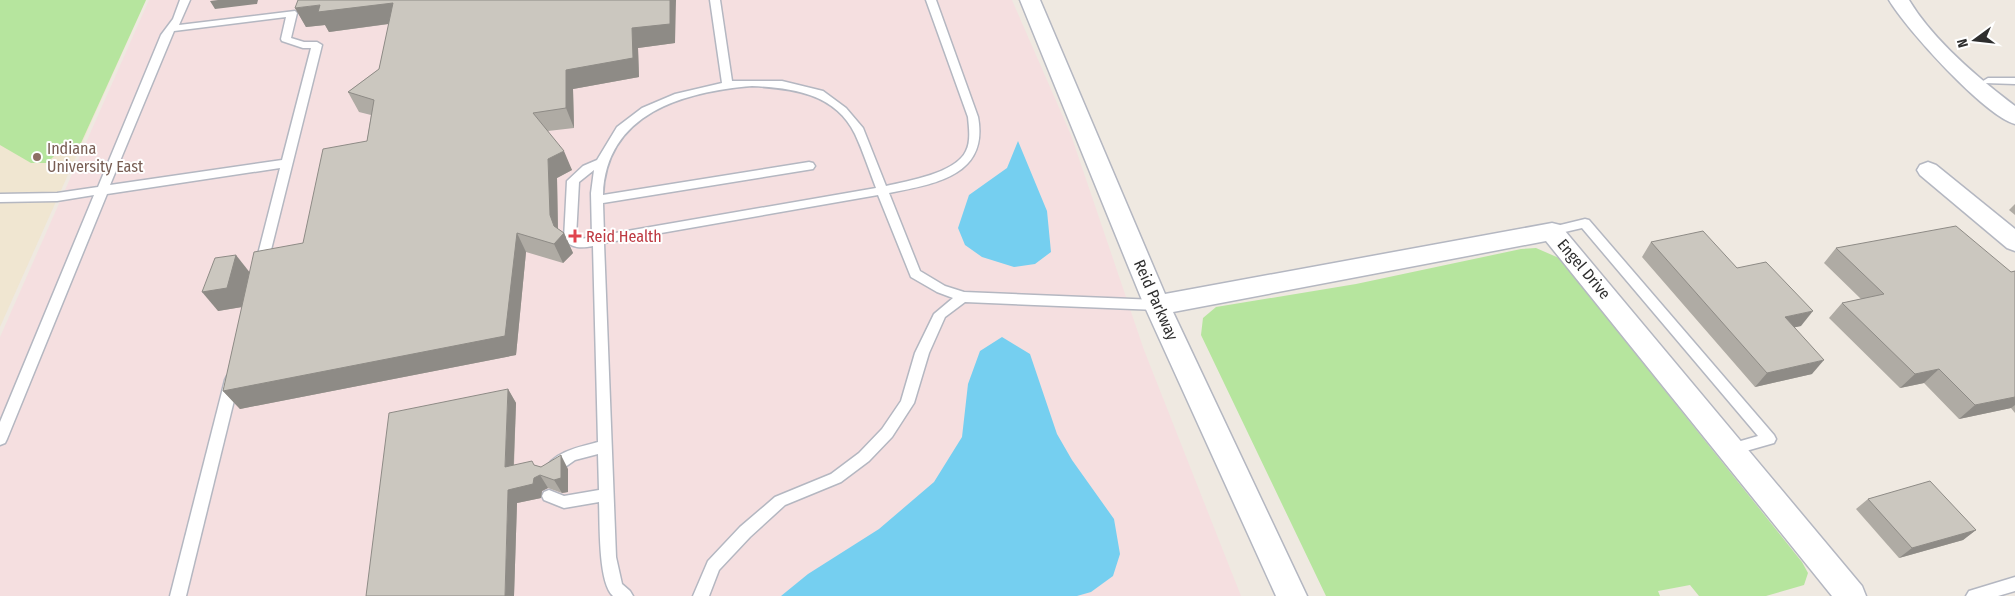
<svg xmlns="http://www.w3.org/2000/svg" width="2015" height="596" font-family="'Fira Sans Condensed',sans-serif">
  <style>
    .education { fill: #f0e6d1 }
    .medical { fill: #f5dfe0 }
    .green { fill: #b6e59e }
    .water { fill: #75cff0 }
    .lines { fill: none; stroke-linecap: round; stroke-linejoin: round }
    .lane-casing { stroke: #b4b7c1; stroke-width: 3 }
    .street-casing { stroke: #b4b7c1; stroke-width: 3 }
    .lane { fill: #fff; fill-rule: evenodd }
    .street { fill: #fff; fill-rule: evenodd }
    .wall { fill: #afaba4 }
    .shaded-wall { fill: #8e8b86 }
    .building { fill: #cbc7bf; stroke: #8e8b86 }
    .education-dot { fill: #8d6e63; stroke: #fff; stroke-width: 2 }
    .health-dot { fill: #e0444e; stroke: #fff; stroke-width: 2 }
    .labels { text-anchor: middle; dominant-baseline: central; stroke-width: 4; stroke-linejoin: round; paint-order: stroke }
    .education-label { font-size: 16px; fill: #785e54; stroke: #fff; text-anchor: start }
    .health-label { font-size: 16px; fill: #be3a42; stroke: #fff; text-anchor: start }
    .street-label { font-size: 16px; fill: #2e2e2e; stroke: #fff }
  </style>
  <rect width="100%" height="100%" fill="#efe9e1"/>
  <!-- education -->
  <path class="education" d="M0,0H146L0,327Z"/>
  <!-- medical -->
  <path class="medical" d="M149,0H1012L1071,135L1144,350L1241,596H0V337Z"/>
  <!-- green -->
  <g class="green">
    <path d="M0,0H146L81,143L59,151L47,163H31L0,145Z"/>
    <path d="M1536,248L1559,258L1802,562L1808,573L1804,585L1766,596H1699L1690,585L1658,591L1660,596H1326L1201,335L1203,318L1216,307L1356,284L1521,249Z"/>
  </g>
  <!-- water -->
  <g class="water">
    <path d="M1018,141L1047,211L1051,252L1035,264L1014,267L982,257L965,245L958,228L969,195L1007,168Z"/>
    <path d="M1002,337L1030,354L1057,434L1072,460L1114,519L1120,554L1113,576L1091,592L1077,596H781L808,574L879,529L934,482L962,437L968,384L980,351Z"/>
  </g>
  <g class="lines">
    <defs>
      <g id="lane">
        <path d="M180,0H190L179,25L295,11L297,13L291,38L304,42H317L322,45L267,266L261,270L255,266L280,168L107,194L7,439L5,443L0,445V422L94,195L57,201L0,202V194L57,193L98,187L161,35L173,19ZM286,17L281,39L282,41L303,48H311L282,160L110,185L174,31Z"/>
        <path d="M710,0H720L732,81H782L823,91L846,108L863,128L886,186C908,181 956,173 966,151C971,141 969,128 968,117L926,0H936L978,117C989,176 934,184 889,193L920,271L945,286L964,292L1157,300L1161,302L1163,305L1161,308L1157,310L965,302L945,317L929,353L914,403L892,437L869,461L841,482L785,505L750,537L719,570L709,596H693L708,561L740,527L775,497L831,474L859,453L882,429L901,401L915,353L934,314L953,298L937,292L911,277L878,195L604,243L616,557L622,584L630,591L633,596H613C598,583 600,523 599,502L564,508L544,500L542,496L544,492L549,490L564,496L599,490L598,454L575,460L551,477L546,475L544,471C553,452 579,447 598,442L593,246C582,248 572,249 564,239L567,181L583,166L597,160L617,127L642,108L675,94L722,83ZM752,86C791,88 835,93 855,134C863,151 869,170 876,188L604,235L603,203L813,169L815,166L813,163L809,162L603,195C606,113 683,92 752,86ZM594,170L591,193L592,237L581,239L576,237L579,182Z"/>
        <path d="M1988,78H2015V84L1984,83L1983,81Z"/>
        <path d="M1585,219L1589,220L1774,435L1776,439L1774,443L1732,455L1727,453L1725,449L1727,445L1758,436L1582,228L1552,235L1546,231L1548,228Z"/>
        <path d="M232,375L237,376L239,380L186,596H170L225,380L227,376Z"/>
        <path d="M2015,577V591L1998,596H1966L1969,591Z"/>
      </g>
      <g id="street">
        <path d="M1020,0H1040L1165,294L1552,223L1560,225L1862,586L1866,596H1832L1546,241L1173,312L1307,596H1276L1144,305Z"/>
        <path d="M1889,0H1909C1933,40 1978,78 2015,106V124C1985,116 1906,29 1889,0Z"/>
        <path d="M1928,162L1936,165L2015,229V251L2007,248L1920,175L1917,170L1920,165Z"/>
      </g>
    </defs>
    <!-- lane casing -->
    <use href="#lane" class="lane-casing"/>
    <!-- street casing -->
    <use href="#street" class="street-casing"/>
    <!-- lane -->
    <use href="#lane" class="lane"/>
    <!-- street -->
    <use href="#street" class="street"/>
  </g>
  <!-- wall -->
  <g class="wall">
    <path d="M295,8L675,43L638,48L639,77L573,89L574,128L548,131L572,170L557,178L558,229L564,233L573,253L563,263L526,252L516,355L240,409L223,391L242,307L218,311L249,272L303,243L367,141L371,115L359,112L348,92L379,69L389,24L329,32L325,25L306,27Z"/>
    <path d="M2015,204V215L2009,210Z"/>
    <path d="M1651,242L1737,268L1801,326L1794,327L1812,374L1755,387L1642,257Z"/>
    <path d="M1836,248L2011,272L2015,271V413L2011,408L1959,419L1924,383L1900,388L1829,318L1842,303L1861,299L1824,263Z"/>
    <path d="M508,389L516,403L514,465H534L541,467L568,469V492L562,493L548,488L542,491L541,498L517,503L514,596Z"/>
    <path d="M1868,499L1976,530L1963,540L1899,558L1856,509Z"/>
  </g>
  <!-- shaded-wall -->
  <g class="shaded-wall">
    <path d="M218,0H258L257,4L215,9L210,1Z"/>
    <path d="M670,0H676L675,43L638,48L639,77L573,89L574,128L566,108V70Z"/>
    <path d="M393,3L402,22L329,32L325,25L306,27L295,8L320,5Z"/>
    <path d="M564,151L572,170L557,178L558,235L564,233L573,253L563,263L554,244L550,215L548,159Z"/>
    <path d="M517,233L526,252L516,355L240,409L223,391Z"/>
    <path d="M236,255L251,274L242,307L218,311L202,292Z"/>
    <path d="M1813,311L1801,326L1773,332L1785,317Z"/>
    <path d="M1824,360L1812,374L1755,387L1767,373Z"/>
    <path d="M1939,369L1924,383L1900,388L1915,374Z"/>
    <path d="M508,389L516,403L513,480L505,467Z"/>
    <path d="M2015,397V405L2011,408L1959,419L1975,405Z"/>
    <path d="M561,455L568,469V492L562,493L554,480Z"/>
    <path d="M540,475L548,488L542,491L541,498L517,503L514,596H505L508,490Z"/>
    <path d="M1976,530L1963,540L1899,558L1912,548Z"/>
  </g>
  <!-- building -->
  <g class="building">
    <path d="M298,0H670V24L632,28L633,58L566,70V108L533,113L564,151L548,159L550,215L554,226L564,233L554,244L517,233L505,336L223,391L254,252L303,243L323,149L367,141L374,100L348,92L379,69L393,3L318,12L320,5L295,8Z"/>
    <path d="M1956,226L2011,272L2015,271V397L1975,405L1939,369L1915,374L1842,303L1884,294L1836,248Z"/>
    <path d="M1703,231L1737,268L1766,262L1813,311L1785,317L1824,360L1767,373L1651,242Z"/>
    <path d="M236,255L227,288L202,292L215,258Z"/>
    <path d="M508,389L505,467L532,461L534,465L541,467L561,455V478L554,480L540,475L534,478L533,484L508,490L505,596H366L389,413Z"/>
    <path d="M1930,481L1976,530L1912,548L1868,499Z"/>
  </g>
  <!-- markers -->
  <circle class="education-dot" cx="37" cy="157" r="5"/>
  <path class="health-dot" d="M572.5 228.5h5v5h5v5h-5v5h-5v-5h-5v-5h5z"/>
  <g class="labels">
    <!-- education labels -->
    <g class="education-label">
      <text x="47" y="148">Indiana<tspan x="47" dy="18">University East</tspan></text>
    </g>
    <!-- health labels -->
    <g class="health-label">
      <text x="586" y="236">Reid Health</text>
    </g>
    <!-- street labels -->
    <g class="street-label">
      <text transform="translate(1584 269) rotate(50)">Engel Drive</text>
      <text transform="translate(1156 300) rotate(66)">Reid Parkway</text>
    </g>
  </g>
  <!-- north arrow -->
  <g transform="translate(1975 40) rotate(255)" stroke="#ffffff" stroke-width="4" paint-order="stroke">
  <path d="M0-4L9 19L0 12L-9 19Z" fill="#2e2e2e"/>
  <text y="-8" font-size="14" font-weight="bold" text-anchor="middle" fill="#2e2e2e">N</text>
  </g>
</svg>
